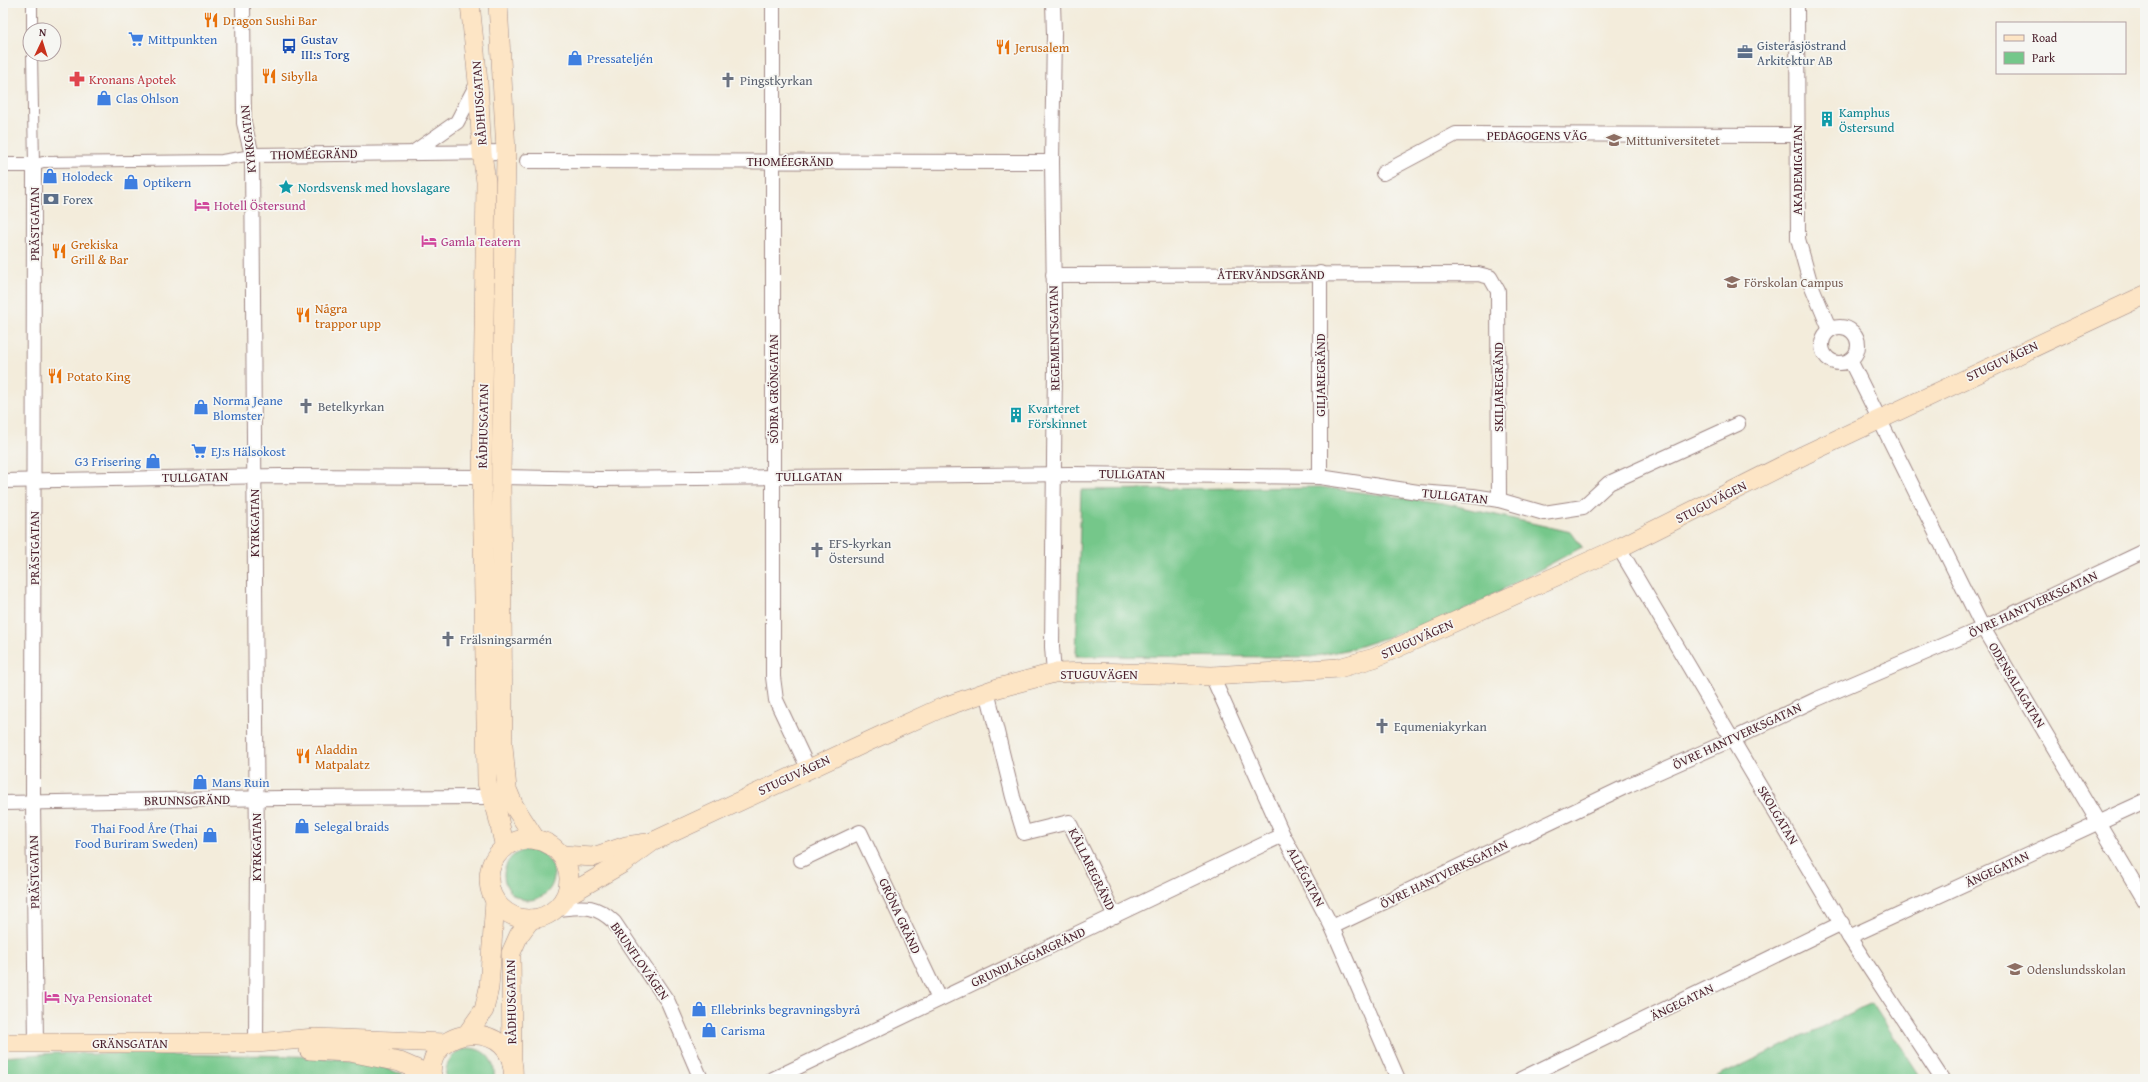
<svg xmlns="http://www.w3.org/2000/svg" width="2148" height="1082" font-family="'Gentium Book Plus',serif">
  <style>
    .green { fill: #74c78a; stroke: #5f735a }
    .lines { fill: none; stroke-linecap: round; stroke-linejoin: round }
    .pedestrian-casing { stroke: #9e8683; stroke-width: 12 }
    .minor-casing { stroke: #9e8683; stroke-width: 16 }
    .secondary-casing { stroke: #9e8683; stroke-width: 20 }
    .pedestrian { stroke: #fff; stroke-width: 10 }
    .minor { stroke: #fff; stroke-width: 14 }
    .secondary { stroke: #fde5c5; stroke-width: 19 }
    .labels { text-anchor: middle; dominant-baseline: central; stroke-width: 3.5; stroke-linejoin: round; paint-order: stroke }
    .food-label { font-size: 13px; fill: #c56008; stroke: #f6f6f2; text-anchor: start }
    .shop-label { font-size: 13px; fill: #366cbe; stroke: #f6f6f2; text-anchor: start }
    .transit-label { font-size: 13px; fill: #164399; stroke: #f6f6f2; text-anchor: start }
    .service-label { font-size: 13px; fill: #4e5e75; stroke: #f6f6f2; text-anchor: start }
    .health-label { font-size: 13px; fill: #be3a42; stroke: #f6f6f2; text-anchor: start }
    .worship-label { font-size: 13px; fill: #5b616d; stroke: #f6f6f2; text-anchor: start }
    .street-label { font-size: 13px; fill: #4a1f2b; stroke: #f6f6f2 }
    .culture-label { font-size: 13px; fill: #0d838f; stroke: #f6f6f2; text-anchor: start }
    .education-label { font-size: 13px; fill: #785e54; stroke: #f6f6f2; text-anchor: start }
    .hotel-label { font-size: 13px; fill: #b23c85; stroke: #f6f6f2; text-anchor: start }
  </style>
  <rect width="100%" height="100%" fill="#f6f6f2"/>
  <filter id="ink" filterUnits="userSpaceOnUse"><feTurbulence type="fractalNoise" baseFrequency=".025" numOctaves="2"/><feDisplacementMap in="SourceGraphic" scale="8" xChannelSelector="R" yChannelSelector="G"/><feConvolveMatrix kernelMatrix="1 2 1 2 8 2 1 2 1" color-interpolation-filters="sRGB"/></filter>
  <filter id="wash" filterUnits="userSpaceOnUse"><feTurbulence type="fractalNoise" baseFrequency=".012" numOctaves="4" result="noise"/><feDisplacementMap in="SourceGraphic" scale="16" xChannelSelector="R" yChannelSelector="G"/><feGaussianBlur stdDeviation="0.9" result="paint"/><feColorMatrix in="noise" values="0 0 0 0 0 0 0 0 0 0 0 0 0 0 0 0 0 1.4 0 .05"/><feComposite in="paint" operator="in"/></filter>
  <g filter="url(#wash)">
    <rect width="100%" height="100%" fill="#f3ecdb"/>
    <!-- green -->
    <g class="green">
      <path d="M1320,487L1443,503L1571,532L1582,547L1453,616L1351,649L1311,657L1076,656L1081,490Z"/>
      <circle cx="529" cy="875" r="25"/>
      <path d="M1872,1003L1921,1079H1713Z"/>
      <path d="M467,1048C485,1048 496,1060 494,1079H446C444,1063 452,1053 467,1048Z"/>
      <path d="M56,1053C109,1053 162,1054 215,1055C266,1056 368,1052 410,1079H3V1057Z"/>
    </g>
  </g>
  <g filter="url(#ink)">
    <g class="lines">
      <defs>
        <g id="pedestrian">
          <path d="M32,3V30"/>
          <path d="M32,54L34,165L43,162L222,160L252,155"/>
        </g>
        <g id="minor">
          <path d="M243,3L244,123L252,155L257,860L256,1043"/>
          <path d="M773,3V677L776,700L808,768"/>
          <path d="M1053,3L1054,34L1052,162L1055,366L1052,647L1054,673"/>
          <path d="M1797,3L1798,239L1810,282L1830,330"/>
          <path d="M414,152L457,122L478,82"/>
          <path d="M252,155L506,152"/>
          <path d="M527,161L1052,162"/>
          <path d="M3,165H34L33,803L36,1043"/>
          <path d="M1383,173L1456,134L1797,135"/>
          <path d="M1053,275L1478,274L1490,277L1498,291L1499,500"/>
          <circle cx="1840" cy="345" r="18"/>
          <path d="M1850,360L1983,628L2145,901"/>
          <path d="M501,477L599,479L1070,474L1320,477L1418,492L1473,496L1499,500L1544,513L1583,507L1609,483L1738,424"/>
          <path d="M1320,477V273"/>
          <path d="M3,481L281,476L482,477"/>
          <path d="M1619,548L1849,937L1942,1079"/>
          <path d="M1212,676L1283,835L1332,927L1398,1079"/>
          <path d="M987,691L1013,797L1024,833L1069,822L1115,916"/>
          <path d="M3,803L281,798L491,797"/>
          <path d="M801,860L860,832L939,999"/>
          <path d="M556,909C582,907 594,903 614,922L668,1002L701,1079"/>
          <path d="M1332,927L1629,785L1733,739L1817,699L1983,628L2145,551"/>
          <path d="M1849,937L2145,801"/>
          <path d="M773,1079L1283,835"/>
          <path d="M1521,1079L1842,923"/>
        </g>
        <g id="secondary">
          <path d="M470,3L478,82L482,153L486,182L482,477L487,783L497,812L505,848"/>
          <path d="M498,3L506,152L501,477L503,746L507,789L514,806L536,840"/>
          <circle cx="529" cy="879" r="40"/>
          <path d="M562,855L593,857L626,846L647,843"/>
          <path d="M566,896L623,863L652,842L895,729L941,708L998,688L1054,673L1098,672L1212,676L1339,668L1374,658L1619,548L1804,455L2145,295"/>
          <path d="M467,1034L484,1010L489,988L495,901"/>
          <path d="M3,1043H256L315,1038L446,1043"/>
          <path d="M309,1050L349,1052L400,1062L432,1076"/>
          <path d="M512,1065L511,953L519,935L531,919"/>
          <path d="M432,1079C422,1024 519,1016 513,1079"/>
        </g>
      </defs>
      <!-- pedestrian casing -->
      <use href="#pedestrian" class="pedestrian-casing"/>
      <!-- minor casing -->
      <use href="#minor" class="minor-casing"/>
      <!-- secondary casing -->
      <use href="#secondary" class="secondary-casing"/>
      <!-- pedestrian -->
      <use href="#pedestrian" class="pedestrian"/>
      <!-- minor -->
      <use href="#minor" class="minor"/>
      <!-- secondary -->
      <use href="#secondary" class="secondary"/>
    </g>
  </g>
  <!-- icons -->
  <defs>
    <symbol id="restaurant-bare" viewBox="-9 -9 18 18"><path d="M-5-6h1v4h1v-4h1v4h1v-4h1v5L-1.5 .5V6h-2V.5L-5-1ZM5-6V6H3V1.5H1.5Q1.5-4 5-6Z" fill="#e8710a" stroke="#f6f6f2" stroke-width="2.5" paint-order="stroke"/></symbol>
    <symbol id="supermarket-bare" viewBox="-9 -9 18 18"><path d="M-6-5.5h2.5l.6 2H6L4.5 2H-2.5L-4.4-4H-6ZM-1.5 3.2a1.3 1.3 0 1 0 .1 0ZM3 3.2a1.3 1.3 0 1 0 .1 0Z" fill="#3f7fe0" stroke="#f6f6f2" stroke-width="2.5" paint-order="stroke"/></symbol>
    <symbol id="bus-bare" viewBox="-9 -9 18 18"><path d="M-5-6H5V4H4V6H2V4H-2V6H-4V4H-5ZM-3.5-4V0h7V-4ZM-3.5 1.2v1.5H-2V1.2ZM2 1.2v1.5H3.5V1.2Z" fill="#1a4fb4" stroke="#f6f6f2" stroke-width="2.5" paint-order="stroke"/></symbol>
    <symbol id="office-bare" viewBox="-9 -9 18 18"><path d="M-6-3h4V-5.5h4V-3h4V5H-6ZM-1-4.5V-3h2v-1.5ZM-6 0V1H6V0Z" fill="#5c6f8a" stroke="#f6f6f2" stroke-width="2.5" paint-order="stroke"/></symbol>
    <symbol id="shop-bare" viewBox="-9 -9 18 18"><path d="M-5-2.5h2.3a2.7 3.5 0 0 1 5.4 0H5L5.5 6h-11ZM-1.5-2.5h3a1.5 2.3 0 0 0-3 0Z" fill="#3f7fe0" stroke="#f6f6f2" stroke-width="2.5" paint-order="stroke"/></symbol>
    <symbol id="pharmacy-bare" viewBox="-9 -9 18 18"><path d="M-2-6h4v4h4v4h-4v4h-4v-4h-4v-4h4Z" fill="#e0444e" stroke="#f6f6f2" stroke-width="2.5" paint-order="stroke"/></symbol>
    <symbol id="church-bare" viewBox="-9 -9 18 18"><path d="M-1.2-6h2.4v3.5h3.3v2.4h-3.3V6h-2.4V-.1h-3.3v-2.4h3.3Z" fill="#6b7280" stroke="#f6f6f2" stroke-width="2.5" paint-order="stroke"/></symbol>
    <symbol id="building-bare" viewBox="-9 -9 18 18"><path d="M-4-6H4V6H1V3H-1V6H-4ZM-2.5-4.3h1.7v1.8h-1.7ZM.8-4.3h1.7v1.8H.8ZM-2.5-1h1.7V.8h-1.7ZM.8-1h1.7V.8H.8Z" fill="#0f9aa8" stroke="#f6f6f2" stroke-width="2.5" paint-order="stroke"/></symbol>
    <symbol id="university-bare" viewBox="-9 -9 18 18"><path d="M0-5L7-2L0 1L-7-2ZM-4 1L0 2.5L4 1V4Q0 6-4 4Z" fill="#8d6e63" stroke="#f6f6f2" stroke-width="2.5" paint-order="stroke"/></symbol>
    <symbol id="sight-bare" viewBox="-9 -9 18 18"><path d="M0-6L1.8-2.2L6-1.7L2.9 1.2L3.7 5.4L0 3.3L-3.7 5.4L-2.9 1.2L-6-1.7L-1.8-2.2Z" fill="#0f9aa8" stroke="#f6f6f2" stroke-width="2.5" paint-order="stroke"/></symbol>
    <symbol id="bank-bare" viewBox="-9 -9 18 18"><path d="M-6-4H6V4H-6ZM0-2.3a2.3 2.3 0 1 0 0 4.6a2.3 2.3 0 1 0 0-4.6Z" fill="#5c6f8a" stroke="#f6f6f2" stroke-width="2.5" paint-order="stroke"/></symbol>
    <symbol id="hotel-bare" viewBox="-9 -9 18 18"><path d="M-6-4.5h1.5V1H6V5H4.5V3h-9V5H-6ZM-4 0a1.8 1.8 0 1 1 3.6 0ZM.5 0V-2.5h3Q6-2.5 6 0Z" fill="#d1479c" stroke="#f6f6f2" stroke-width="2.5" paint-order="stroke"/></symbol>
    <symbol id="school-bare" viewBox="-9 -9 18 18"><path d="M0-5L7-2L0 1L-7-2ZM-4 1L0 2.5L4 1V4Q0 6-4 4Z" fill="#8d6e63" stroke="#f6f6f2" stroke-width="2.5" paint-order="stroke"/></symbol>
  </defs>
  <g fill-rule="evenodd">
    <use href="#restaurant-bare" x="200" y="9" width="22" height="22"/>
    <use href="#supermarket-bare" x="125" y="28" width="22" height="22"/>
    <use href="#bus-bare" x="278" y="35" width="22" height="22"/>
    <use href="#restaurant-bare" x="992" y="36" width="22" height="22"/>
    <use href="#office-bare" x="1734" y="41" width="22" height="22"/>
    <use href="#shop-bare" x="564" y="47" width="22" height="22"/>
    <use href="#restaurant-bare" x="258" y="65" width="22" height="22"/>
    <use href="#pharmacy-bare" x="66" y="68" width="22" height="22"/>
    <use href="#church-bare" x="717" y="69" width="22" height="22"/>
    <use href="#shop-bare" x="93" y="87" width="22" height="22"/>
    <use href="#building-bare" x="1816" y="108" width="22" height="22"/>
    <use href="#university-bare" x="1603" y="129" width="22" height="22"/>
    <use href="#shop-bare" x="39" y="165" width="22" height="22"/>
    <use href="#shop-bare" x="120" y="171" width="22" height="22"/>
    <use href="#sight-bare" x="275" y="176" width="22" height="22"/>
    <use href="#bank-bare" x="40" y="188" width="22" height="22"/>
    <use href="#hotel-bare" x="191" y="194" width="22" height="22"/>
    <use href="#hotel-bare" x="418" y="230" width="22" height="22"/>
    <use href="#restaurant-bare" x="48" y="240" width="22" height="22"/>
    <use href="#school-bare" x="1721" y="271" width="22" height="22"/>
    <use href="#restaurant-bare" x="292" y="304" width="22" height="22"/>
    <use href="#restaurant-bare" x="44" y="365" width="22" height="22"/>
    <use href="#church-bare" x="295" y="395" width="22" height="22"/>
    <use href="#shop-bare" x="190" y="396" width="22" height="22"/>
    <use href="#building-bare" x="1005" y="404" width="22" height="22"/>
    <use href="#supermarket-bare" x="188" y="440" width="22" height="22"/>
    <use href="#shop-bare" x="142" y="450" width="22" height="22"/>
    <use href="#church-bare" x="806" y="539" width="22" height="22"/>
    <use href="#church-bare" x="437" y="628" width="22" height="22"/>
    <use href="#church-bare" x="1371" y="715" width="22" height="22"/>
    <use href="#restaurant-bare" x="292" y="745" width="22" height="22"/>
    <use href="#shop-bare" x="189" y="771" width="22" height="22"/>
    <use href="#shop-bare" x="291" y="815" width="22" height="22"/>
    <use href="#shop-bare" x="199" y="824" width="22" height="22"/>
    <use href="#school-bare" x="2004" y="958" width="22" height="22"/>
    <use href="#hotel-bare" x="41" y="986" width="22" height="22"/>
    <use href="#shop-bare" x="688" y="998" width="22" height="22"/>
    <use href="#shop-bare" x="698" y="1019" width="22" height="22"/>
  </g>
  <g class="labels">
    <!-- food labels -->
    <g class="food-label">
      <text x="223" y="20">Dragon Sushi Bar</text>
      <text x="1015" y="47">Jerusalem</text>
      <text x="281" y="76">Sibylla</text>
      <text x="71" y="244">Grekiska<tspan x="71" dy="15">Grill &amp; Bar</tspan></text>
      <text x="315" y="308">Några<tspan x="315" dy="15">trappor upp</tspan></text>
      <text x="67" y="376">Potato King</text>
      <text x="315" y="749">Aladdin<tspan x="315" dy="15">Matpalatz</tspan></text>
    </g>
    <!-- shop labels -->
    <g class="shop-label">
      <text x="148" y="39">Mittpunkten</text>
      <text x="587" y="58">Pressateljén</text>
      <text x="116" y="98">Clas Ohlson</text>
      <text x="62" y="176">Holodeck</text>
      <text x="143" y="182">Optikern</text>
      <text x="213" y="400">Norma Jeane<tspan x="213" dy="15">Blomster</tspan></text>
      <text x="211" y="451">EJ:s Hälsokost</text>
      <text x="141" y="461" text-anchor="end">G3 Frisering</text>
      <text x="212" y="782">Mans Ruin</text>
      <text x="314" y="826">Selegal braids</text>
      <text x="198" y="828" text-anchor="end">Thai Food Åre (Thai<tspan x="198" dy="15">Food Buriram Sweden)</tspan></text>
      <text x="711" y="1009">Ellebrinks begravningsbyrå</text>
      <text x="721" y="1030">Carisma</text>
    </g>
    <!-- transit labels -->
    <g class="transit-label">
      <text x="301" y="39">Gustav<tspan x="301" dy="15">III:s Torg</tspan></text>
    </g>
    <!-- service labels -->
    <g class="service-label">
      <text x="1757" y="45">Gisteråsjöstrand<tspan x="1757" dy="15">Arkitektur AB</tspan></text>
      <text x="63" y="199">Forex</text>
    </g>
    <!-- health labels -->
    <g class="health-label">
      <text x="89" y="79">Kronans Apotek</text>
    </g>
    <!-- worship labels -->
    <g class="worship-label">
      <text x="740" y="80">Pingstkyrkan</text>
      <text x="318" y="406">Betelkyrkan</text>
      <text x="829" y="543">EFS-kyrkan<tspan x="829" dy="15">Östersund</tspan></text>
      <text x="460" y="639">Frälsningsarmén</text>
      <text x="1394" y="726">Equmeniakyrkan</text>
    </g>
    <!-- street labels -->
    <g class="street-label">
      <text transform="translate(479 103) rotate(-94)">RÅDHUSGATAN</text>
      <text x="1537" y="135">PEDAGOGENS VÄG</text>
      <text transform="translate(248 139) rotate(-96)">KYRKGATAN</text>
      <text transform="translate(314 154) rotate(-1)">THOMÉEGRÄND</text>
      <text x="790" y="161">THOMÉEGRÄND</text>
      <text transform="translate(1797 170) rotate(-90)">AKADEMIGATAN</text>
      <text transform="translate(34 224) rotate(-90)">PRÄSTGATAN</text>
      <text x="1271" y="274">ÅTERVÄNDSGRÄND</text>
      <text transform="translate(1054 338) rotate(-91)">REGEMENTSGATAN</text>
      <text transform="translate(2002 361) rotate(-25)">STUGUVÄGEN</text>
      <text transform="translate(1320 375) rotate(-90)">GILJAREGRÄND</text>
      <text transform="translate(1498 387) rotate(-90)">SKILJAREGRÄND</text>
      <text transform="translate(773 389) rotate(-90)">SÖDRA GRÖNGATAN</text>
      <text transform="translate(483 426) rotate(-89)">RÅDHUSGATAN</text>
      <text transform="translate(1132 474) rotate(1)">TULLGATAN</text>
      <text x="809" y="476">TULLGATAN</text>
      <text transform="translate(195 477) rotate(-1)">TULLGATAN</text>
      <text transform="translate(1455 496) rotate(6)">TULLGATAN</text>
      <text transform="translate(1711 502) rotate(-27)">STUGUVÄGEN</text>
      <text transform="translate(254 523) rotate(-90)">KYRKGATAN</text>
      <text transform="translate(34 548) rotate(-90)">PRÄSTGATAN</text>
      <text transform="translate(2033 604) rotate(-25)">ÖVRE HANTVERKSGATAN</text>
      <text transform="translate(1417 639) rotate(-24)">STUGUVÄGEN</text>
      <text x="1099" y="674">STUGUVÄGEN</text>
      <text transform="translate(2017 685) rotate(59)">ODENSALAGATAN</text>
      <text transform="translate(1737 736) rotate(-25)">ÖVRE HANTVERKSGATAN</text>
      <text transform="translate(794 775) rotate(-25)">STUGUVÄGEN</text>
      <text transform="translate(187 800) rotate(-1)">BRUNNSGRÄND</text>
      <text transform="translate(1778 815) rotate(59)">SKOLGATAN</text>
      <text transform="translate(256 847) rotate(-90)">KYRKGATAN</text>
      <text transform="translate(1092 869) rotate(64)">KÄLLAREGRÄND</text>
      <text transform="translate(1997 869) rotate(-25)">ÄNGEGATAN</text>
      <text transform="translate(34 872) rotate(-91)">PRÄSTGATAN</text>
      <text transform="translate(1444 874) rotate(-26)">ÖVRE HANTVERKSGATAN</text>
      <text transform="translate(1306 877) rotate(62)">ALLÉGATAN</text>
      <text transform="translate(900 916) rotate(65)">GRÖNA GRÄND</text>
      <text transform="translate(1028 957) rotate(-25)">GRUNDLÄGGARGRÄND</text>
      <text transform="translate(640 961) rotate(55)">BRUNFLOVÄGEN</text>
      <text transform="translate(511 1002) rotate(-91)">RÅDHUSGATAN</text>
      <text transform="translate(1682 1002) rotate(-26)">ÄNGEGATAN</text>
      <text x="130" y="1043">GRÄNSGATAN</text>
    </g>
    <!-- culture labels -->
    <g class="culture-label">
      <text x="1839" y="112">Kamphus<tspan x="1839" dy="15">Östersund</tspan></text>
      <text x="298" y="187">Nordsvensk med hovslagare</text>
      <text x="1028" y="408">Kvarteret<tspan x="1028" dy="15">Förskinnet</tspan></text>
    </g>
    <!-- education labels -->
    <g class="education-label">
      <text x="1626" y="140">Mittuniversitetet</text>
      <text x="1744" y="282">Förskolan Campus</text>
      <text x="2027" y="969">Odenslundsskolan</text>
    </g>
    <!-- hotel labels -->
    <g class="hotel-label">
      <text x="214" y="205">Hotell Östersund</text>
      <text x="441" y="241">Gamla Teatern</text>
      <text x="64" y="997">Nya Pensionatet</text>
    </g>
  </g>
  <!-- margin -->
  <rect width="2148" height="1082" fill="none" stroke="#f6f6f2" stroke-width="16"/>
  <!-- legend -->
  <rect x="1996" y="22" width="130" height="52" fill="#f6f6f2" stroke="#b1a0a2"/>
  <rect x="2004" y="35" width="20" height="6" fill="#fde5c5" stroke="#b1a0a2"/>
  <text x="2032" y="42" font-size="12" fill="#4a1f2b">Road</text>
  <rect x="2004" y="52" width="20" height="12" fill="#74c78a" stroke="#b1a0a2"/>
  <text x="2032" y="62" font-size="12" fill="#4a1f2b">Park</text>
  <!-- north arrow -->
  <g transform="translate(42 42) rotate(4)"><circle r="19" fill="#f6f6f2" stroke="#b1a0a2"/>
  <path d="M0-3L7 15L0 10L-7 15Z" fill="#c8321e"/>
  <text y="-6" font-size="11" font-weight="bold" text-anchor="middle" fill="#4a1f2b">N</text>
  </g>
</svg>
